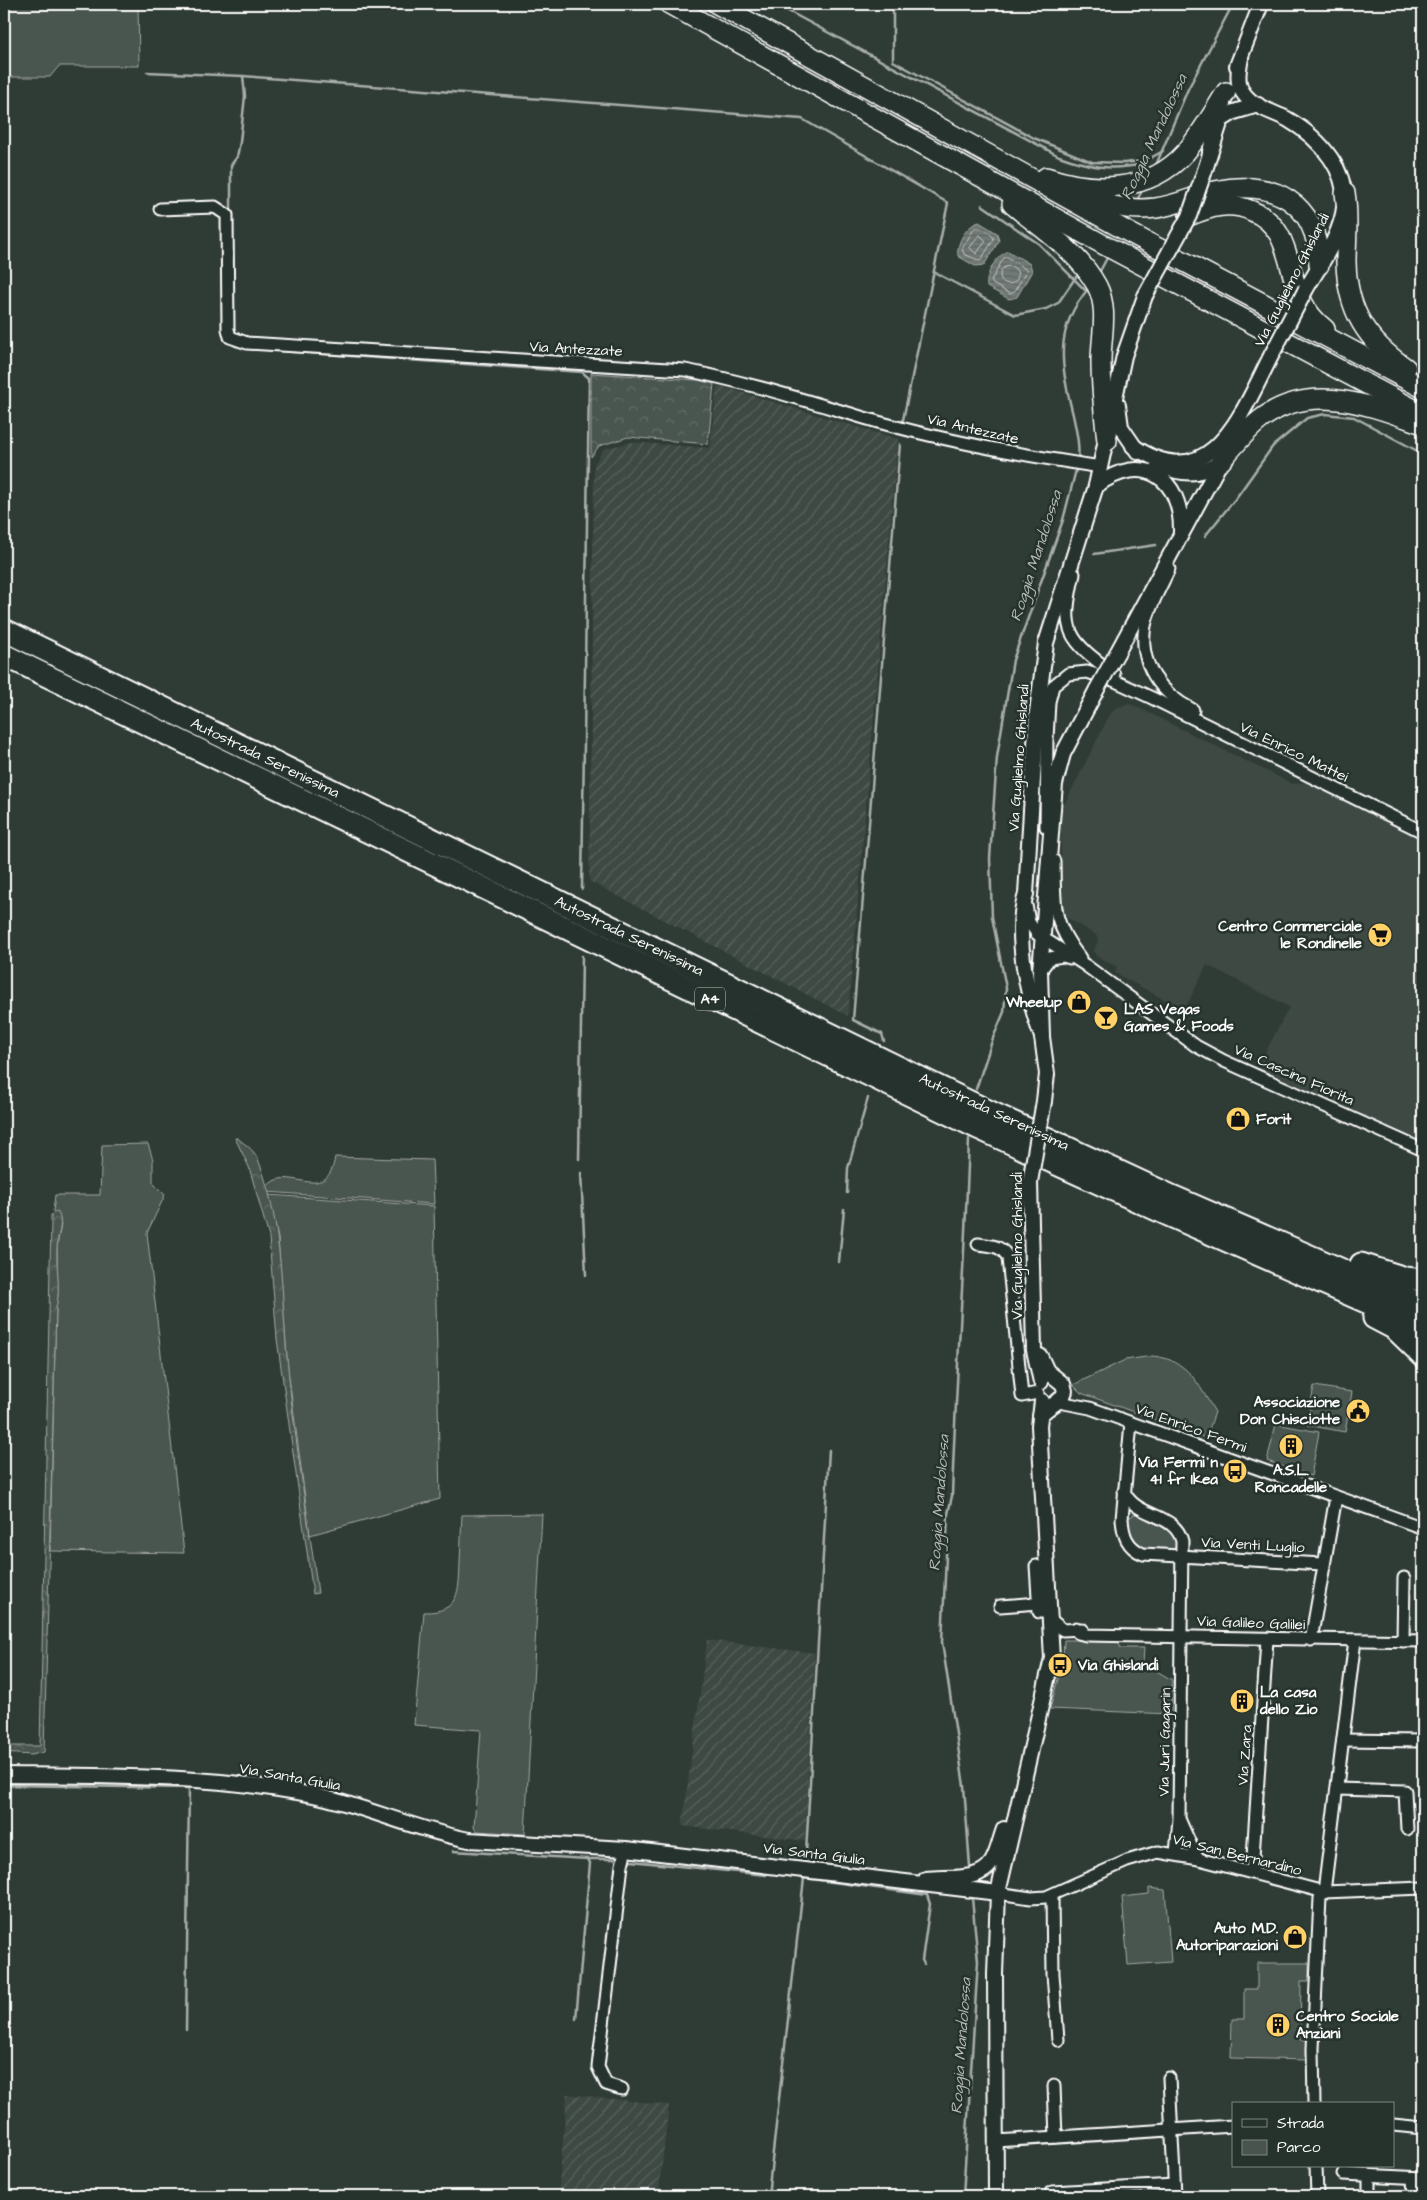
<svg xmlns="http://www.w3.org/2000/svg" width="1427" height="2200" font-family="'Architects Daughter',sans-serif">
  <style>
    .built { fill: #3c4842 }
    .industrial { fill: url(#industrial-furrows) }
    .green { fill: #4a544f; stroke: #a4aaa7 }
    .forest { fill: url(#forest-crowns); stroke: #a4aaa7 }
    .water { fill: url(#water-rules); stroke: #a9afac }
    .lines { fill: none; stroke-linecap: round; stroke-linejoin: round }
    .shore { stroke: #c6c9c8; stroke-width: 1 }
    .stream { stroke: #a9afac; stroke-width: 2.5 }
    .minor-casing { stroke: #fff; stroke-width: 15 }
    .tertiary-casing { stroke: #fff; stroke-width: 18 }
    .trunk-casing { stroke: #fff; stroke-width: 22 }
    .motorway-casing { stroke: #fff; stroke-width: 25 }
    .minor { stroke: #26332d; stroke-width: 11 }
    .tertiary { stroke: #26332d; stroke-width: 14 }
    .trunk { stroke: #26332d; stroke-width: 19 }
    .motorway { stroke: #26332d; stroke-width: 21 }
    .tertiary-bridge-casing { stroke: #fff; stroke-width: 18; stroke-linecap: butt }
    .tertiary-bridge { stroke: #26332d; stroke-width: 14 }
    .labels { text-anchor: middle; dominant-baseline: central; stroke-width: 5; stroke-linejoin: round; paint-order: stroke }
    .shield { fill: #26332d; stroke: #bec2c0; stroke-width: 1 }
    .shield-label { font-size: 14px; font-weight: bold; fill: #fff }
    .street-label { font-size: 15px; fill: #fff; stroke: #26332d }
    .poi-label { font-size: 15px; font-weight: bold; fill: #fff; stroke: #26332d; text-anchor: end }
    .water-label { font-size: 16px; font-style: italic; fill: #b8bcba; stroke: #26332d }
  </style>
  <defs>
    <pattern id="industrial-furrows" width="10" height="10" patternUnits="userSpaceOnUse" patternTransform="scale(1.25)"><rect width="10" height="10" fill="#3c4842"/><path d="M-1 1l2-2M0 10L10 0M9 11l2-2" fill="none" stroke="#59635e"/></pattern>
    <pattern id="forest-crowns" width="20" height="18" patternUnits="userSpaceOnUse" patternTransform="scale(1.25)"><rect width="20" height="18" fill="#4a544f"/><path d="M2 6a3 3 0 1 1 6 0M12 15a3 3 0 1 1 6 0" fill="none" stroke="#656e69"/></pattern>
    <pattern id="water-rules" width="6" height="5" patternUnits="userSpaceOnUse" patternTransform="scale(1.25)"><rect width="6" height="5" fill="#707975"/><path d="M0 2.5h6" fill="none" stroke="#5e6260"/></pattern>
  </defs>
  <rect width="100%" height="100%" fill="#2f3b35"/>
  <filter id="ink" filterUnits="userSpaceOnUse"><feTurbulence type="fractalNoise" baseFrequency=".02" numOctaves="2"/><feDisplacementMap in="SourceGraphic" scale="10" xChannelSelector="R" yChannelSelector="G"/><feConvolveMatrix kernelMatrix="1 2 1 2 8 2 1 2 1" color-interpolation-filters="sRGB"/></filter>
  <g filter="url(#ink)">
    <!-- built -->
    <path class="built" d="M1127,704L1133,705L1293,784L1306,782L1423,840V1145L1257,1068L1289,1007L1207,965L1182,1015L1171,1007L1172,1004L1115,973L1117,967L1096,956L1094,950L1098,941L1096,935L1064,916L1061,908V811L1110,714L1116,708Z"/>
    <!-- industrial -->
    <g class="industrial">
      <path d="M717,385L898,439L848,1016L589,881L594,465L603,449L631,442L710,448Z"/>
      <path d="M707,1640L815,1653L805,1841L682,1826Z"/>
      <path d="M567,2094L669,2105L659,2190L703,2196H558Z"/>
    </g>
    <!-- green -->
    <g class="green">
      <path d="M4,4H138L139,66H59L50,77H4Z"/>
      <path d="M148,1144L153,1160V1183L165,1195L147,1233L184,1553L50,1551L56,1308L58,1294L57,1246L61,1225L57,1212H53L55,1195H100L102,1145Z"/>
      <path d="M335,1157L432,1160L434,1204L267,1192V1187C286,1161 327,1208 335,1157Z"/>
      <path d="M268,1195L434,1206L440,1499L310,1535L288,1370L278,1238Z"/>
      <path d="M1153,1356C1189,1360 1198,1384 1215,1412L1206,1438L1081,1393L1073,1385L1125,1360Z"/>
      <path d="M1314,1386L1352,1392L1345,1432L1307,1425Z"/>
      <path d="M1276,1424L1319,1432L1311,1476L1267,1461Z"/>
      <path d="M1136,1513L1170,1530L1175,1535L1177,1546L1175,1549C1162,1550 1138,1550 1130,1538C1127,1533 1128,1525 1127,1519Z"/>
      <path d="M542,1514L525,1834L477,1831L474,1827L481,1730L414,1725L424,1612C460,1613 459,1590 460,1562C461,1546 461,1530 462,1515Z"/>
      <path d="M1064,1640H1117L1121,1648H1144L1143,1663L1172,1680L1171,1714L1050,1709L1061,1668H1065L1066,1660L1063,1658Z"/>
      <path d="M1149,1888L1165,1890L1171,1962L1128,1965L1122,1897L1149,1894Z"/>
      <path d="M1257,1963H1309V1981H1301L1300,2040H1307V2060L1231,2058L1232,2019H1244V1989H1257Z"/>
      <rect x="1376" y="2191" width="32" height="5"/>
    </g>
    <!-- forest -->
    <g class="forest">
      <path d="M591,373L697,380L714,384L708,444L628,437L599,446L591,457Z"/>
      <path d="M235,1138H237C245,1144 254,1150 258,1159C284,1225 281,1299 288,1368C295,1443 308,1518 318,1593L313,1594L277,1339L269,1237L249,1167Z"/>
      <path d="M57,1211C63,1220 60,1228 58,1238C54,1261 62,1287 56,1308L44,1752L31,1755L4,1753V1746H40L51,1221V1215Z"/>
    </g>
    <!-- water -->
    <g class="water">
      <path d="M979,222L997,233L999,241L984,265L975,266L958,256C956,243 966,226 979,222Z"/>
      <path d="M1008,251L1030,264L1032,271L1017,297L1009,299L987,287C985,274 996,256 1008,251Z"/>
    </g>
    <g class="lines">
      <!-- shore -->
      <g class="shore">
        <path d="M975,228C981,227 992,233 994,239L980,261L964,254L962,249Z"/>
        <path d="M980,235L986,241L976,254L970,248Z"/>
        <path d="M1007,257L1027,270L1014,292L1010,294L993,284L991,281L1003,259Z"/>
        <circle cx="1009" cy="275" r="9"/>
      </g>
      <!-- stream -->
      <g class="stream">
        <path d="M775,4L1059,156C1090,167 1110,171 1143,164L1147,160"/>
        <path d="M893,4V61L1034,138L1092,162L1124,163L1147,160L1163,151"/>
        <path d="M147,72L243,76L802,119L948,203L903,420"/>
        <path d="M1156,165L1188,89L1233,4"/>
        <path d="M1136,202L1143,189"/>
        <path d="M982,205L1039,244L1086,291"/>
        <path d="M231,214V165L237,157L240,142L245,96L243,76"/>
        <path d="M934,272L1015,315L1046,309L1058,303L1078,274"/>
        <path d="M1099,273L1108,256"/>
        <path d="M235,346L246,348"/>
        <path d="M279,351L582,372L589,378L582,889"/>
        <path d="M1078,461C1080,446 1076,429 1073,415C1061,366 1053,329 1089,288"/>
        <path d="M1205,536L1236,498L1273,446L1307,418L1325,414L1354,417L1423,454"/>
        <path d="M1094,554L1156,545"/>
        <path d="M884,1041L882,1034L853,1020L900,444"/>
        <path d="M976,1089L993,1038L1004,1012L1006,988L992,917L990,858L997,757L1013,660L1063,520L1077,466"/>
        <path d="M969,1139C965,1258 956,1377 952,1496L948,1514L942,1642L964,1786L970,1867"/>
        <path d="M579,1159L582,956"/>
        <path d="M581,1173L586,1275"/>
        <path d="M847,1193L848,1168L868,1098"/>
        <path d="M839,1262L844,1209"/>
        <path d="M4,1785L189,1788L186,2030"/>
        <path d="M453,1851L588,1859L590,1863L576,2019"/>
        <path d="M806,1853L829,1450"/>
        <path d="M588,1859H614"/>
        <path d="M631,1861L766,1875"/>
        <path d="M804,1878L927,1895L930,1904L922,1960L924,1964"/>
        <path d="M768,2196L804,1878"/>
        <path d="M963,2196L978,1961L972,1898"/>
      </g>
      <defs>
        <g id="minor">
          <path d="M160,209L215,207L227,215L228,329L230,337L247,343L685,370C752,383 816,404 882,423C954,443 1027,456 1101,467"/>
          <path d="M1169,569C1161,587 1149,606 1145,626C1138,664 1161,694 1193,710"/>
          <path d="M1074,574C1060,633 1068,639 1114,674"/>
          <path d="M1046,827L1047,739L1049,702L1053,686L1068,674L1087,672L1113,680L1152,698L1423,832"/>
          <path d="M1054,861C1055,906 1051,920 1080,958"/>
          <path d="M1026,905L1029,922L1037,934L1085,965L1196,1046L1224,1061L1423,1150"/>
          <path d="M1040,971L1050,958L1063,956L1070,958"/>
          <path d="M978,1244C991,1246 1002,1245 1008,1258L1022,1396L1038,1393"/>
          <path d="M1059,1402L1090,1408L1423,1528"/>
          <path d="M1131,1423L1122,1519C1123,1535 1127,1547 1143,1554L1323,1564"/>
          <path d="M1124,1491C1135,1518 1175,1512 1182,1541L1179,1819L1176,1854"/>
          <path d="M1036,1566L1039,1612H1050"/>
          <path d="M1000,1606L1039,1603"/>
          <path d="M1050,1619L1063,1630L1082,1629"/>
          <path d="M1076,1628L1078,1633L1086,1635L1423,1641"/>
          <path d="M1311,1640L1336,1497"/>
          <path d="M1403,1641L1404,1578"/>
          <path d="M1343,1740L1423,1741"/>
          <path d="M1337,1789L1405,1791L1407,1829"/>
          <path d="M1180,1821L1193,1850L1199,1859"/>
          <path d="M1252,1873L1267,1639"/>
          <path d="M998,1893L1031,1898L1046,1897L1127,1861L1158,1852L1199,1859L1324,1892L1423,1888"/>
          <path d="M1052,1895L1053,1974L1058,2040"/>
          <path d="M1169,2078L1175,2196"/>
          <path d="M1054,2086L1056,2137"/>
          <path d="M622,2089L606,2084L598,2067L622,1865L626,1849"/>
          <path d="M1314,2104L1313,2049L1320,1898L1324,1892L1355,1640"/>
          <path d="M1393,2125L1423,2128"/>
          <path d="M996,2141L1233,2126"/>
          <path d="M1316,2166L1317,2196"/>
          <path d="M1343,2174L1423,2178"/>
          <path d="M1369,2175V2196"/>
          <path d="M1413,2178L1414,2196"/>
          <path d="M1052,2196V2192L1174,2185"/>
        </g>
        <g id="tertiary">
          <path d="M1241,58C1239,68 1236,81 1242,91C1251,107 1272,111 1287,119C1320,138 1352,173 1343,214C1337,241 1320,265 1306,289"/>
          <path d="M1237,66L1261,4"/>
          <path d="M1210,151L1223,105"/>
          <path d="M1204,173L1221,120L1234,112L1258,105"/>
          <path d="M1118,405L1121,427L1138,452"/>
          <path d="M1133,446C1212,500 1243,410 1272,354"/>
          <path d="M1158,465C1180,474 1200,477 1220,462"/>
          <path d="M1096,486C1143,451 1182,477 1181,532"/>
          <path d="M1117,653L1221,461L1241,414"/>
          <path d="M1042,1037C1028,1000 1013,933 1026,894L1037,712L1046,643L1096,486L1124,356L1145,296"/>
          <path d="M1044,1101L1047,1074L1042,1037L1040,971L1055,784L1063,754L1097,689"/>
          <path d="M1030,1182L1034,1350L1041,1382"/>
          <path d="M1040,1356L1047,1371L1063,1384L1065,1391C1061,1404 1048,1405 1040,1416"/>
          <path d="M4,1775C107,1776 211,1775 313,1795C366,1806 415,1830 469,1840L626,1849L998,1893"/>
          <path d="M926,1879C947,1876 979,1883 992,1862C998,1852 1000,1839 1004,1829"/>
          <path d="M996,2196L995,1974L998,1893L1052,1658L1039,1426L1042,1401"/>
        </g>
        <g id="trunk">
          <path d="M669,4L1104,245L1423,414"/>
          <path d="M717,4L1130,233L1423,388"/>
          <path d="M1046,177C1093,193 1149,193 1185,153C1201,134 1213,113 1226,92"/>
          <path d="M1345,193C1349,216 1346,239 1346,262C1347,311 1367,341 1406,368"/>
          <path d="M1086,197C1109,207 1131,211 1156,208C1177,205 1195,196 1215,191C1274,179 1318,202 1319,265"/>
          <path d="M1012,204C1042,229 1078,251 1097,286C1109,309 1101,336 1101,361C1101,388 1104,414 1107,441"/>
          <path d="M1189,216C1210,207 1230,201 1252,211C1303,232 1278,294 1325,329"/>
          <path d="M1221,461C1233,447 1245,432 1260,420C1309,381 1369,405 1420,423"/>
        </g>
        <g id="motorway">
          <path d="M4,630L986,1110L1174,1197L1423,1305"/>
          <path d="M4,655L980,1129L1168,1215L1423,1327"/>
          <path d="M1361,1264L1405,1278L1423,1280"/>
          <path d="M1374,1318L1395,1329L1423,1356"/>
        </g>
      </defs>
      <!-- minor casing -->
      <use href="#minor" class="minor-casing"/>
      <!-- tertiary casing -->
      <use href="#tertiary" class="tertiary-casing"/>
      <!-- trunk casing -->
      <use href="#trunk" class="trunk-casing"/>
      <!-- motorway casing -->
      <use href="#motorway" class="motorway-casing"/>
      <!-- minor -->
      <use href="#minor" class="minor"/>
      <!-- tertiary -->
      <use href="#tertiary" class="tertiary"/>
      <!-- trunk -->
      <use href="#trunk" class="trunk"/>
      <!-- motorway -->
      <use href="#motorway" class="motorway"/>
      <defs>
        <g id="tertiary-bridge">
          <path d="M1145,296L1189,216L1204,173"/>
          <path d="M1272,354L1306,289"/>
          <path d="M1097,689L1117,653"/>
          <path d="M1030,1182L1044,1101"/>
        </g>
      </defs>
      <!-- tertiary-bridge casing -->
      <use href="#tertiary-bridge" class="tertiary-bridge-casing"/>
      <!-- tertiary-bridge -->
      <use href="#tertiary-bridge" class="tertiary-bridge"/>
    </g>
  </g>
  <!-- icons -->
  <defs>
    <symbol id="supermarket-disc" viewBox="-11 -11 22 22"><circle r="9.5" fill="#ffd166" stroke="#26332d"/><path d="M-6-5.5h2.5l.6 2H6L4.5 2H-2.5L-4.4-4H-6ZM-1.5 3.2a1.3 1.3 0 1 0 .1 0ZM3 3.2a1.3 1.3 0 1 0 .1 0Z" fill="#111"/></symbol>
    <symbol id="shop-disc" viewBox="-11 -11 22 22"><circle r="9.5" fill="#ffd166" stroke="#26332d"/><path d="M-5-2.5h2.3a2.7 3.5 0 0 1 5.4 0H5L5.5 6h-11ZM-1.5-2.5h3a1.5 2.3 0 0 0-3 0Z" fill="#111"/></symbol>
    <symbol id="bar-disc" viewBox="-11 -11 22 22"><circle r="9.5" fill="#ffd166" stroke="#26332d"/><path d="M-6-5H6L.8 .8V4.5H3.5V6h-7V4.5H-.8V.8Z" fill="#111"/></symbol>
    <symbol id="civic-disc" viewBox="-11 -11 22 22"><circle r="9.5" fill="#ffd166" stroke="#26332d"/><path d="M-.6-6.5H3V-4.5H.6V-3L4-1V1h2V6H-6V1h2V-1L-.6-3ZM-1.2 2.5V6h2.4V2.5Z" fill="#111"/></symbol>
    <symbol id="building-disc" viewBox="-11 -11 22 22"><circle r="9.5" fill="#ffd166" stroke="#26332d"/><path d="M-4-6H4V6H1V3H-1V6H-4ZM-2.5-4.3h1.7v1.8h-1.7ZM.8-4.3h1.7v1.8H.8ZM-2.5-1h1.7V.8h-1.7ZM.8-1h1.7V.8H.8Z" fill="#111"/></symbol>
    <symbol id="bus-disc" viewBox="-11 -11 22 22"><circle r="9.5" fill="#ffd166" stroke="#26332d"/><path d="M-5-6H5V4H4V6H2V4H-2V6H-4V4H-5ZM-3.5-4V0h7V-4ZM-3.5 1.2v1.5H-2V1.2ZM2 1.2v1.5H3.5V1.2Z" fill="#111"/></symbol>
  </defs>
  <g fill-rule="evenodd">
    <use href="#supermarket-disc" x="1366" y="921" width="28" height="28"/>
    <use href="#shop-disc" x="1065" y="988" width="28" height="28"/>
    <use href="#bar-disc" x="1092" y="1004" width="28" height="28"/>
    <use href="#shop-disc" x="1224" y="1105" width="28" height="28"/>
    <use href="#civic-disc" x="1344" y="1397" width="28" height="28"/>
    <use href="#building-disc" x="1277" y="1432" width="28" height="28"/>
    <use href="#bus-disc" x="1221" y="1457" width="28" height="28"/>
    <use href="#bus-disc" x="1046" y="1651" width="28" height="28"/>
    <use href="#building-disc" x="1228" y="1687" width="28" height="28"/>
    <use href="#shop-disc" x="1281" y="1923" width="28" height="28"/>
    <use href="#building-disc" x="1264" y="2011" width="28" height="28"/>
  </g>
  <g class="labels">
    <!-- shield labels -->
    <rect class="shield" x="695" y="987.5" width="30" height="23" rx="4"/>
    <g class="shield-label">
      <text x="710" y="999">A4</text>
    </g>
    <!-- street labels -->
    <g class="street-label">
      <text transform="translate(1292 280) rotate(-63)">Via Guglielmo Ghislandi</text>
      <text transform="translate(576 349) rotate(3)">Via Antezzate</text>
      <text transform="translate(973 429) rotate(13)">Via Antezzate</text>
      <text transform="translate(1294 752) rotate(26)">Via Enrico Mattei</text>
      <text transform="translate(265 758) rotate(26)">Autostrada Serenissima</text>
      <text transform="translate(1019 758) rotate(-86)">Via Guglielmo Ghislandi</text>
      <text transform="translate(629 936) rotate(26)">Autostrada Serenissima</text>
      <text transform="translate(1294 1075) rotate(24)">Via Cascina Fiorita</text>
      <text transform="translate(994 1112) rotate(25)">Autostrada Serenissima</text>
      <text transform="translate(1017 1246) rotate(-90)">Via Guglielmo Ghislandi</text>
      <text transform="translate(1191 1428) rotate(20)">Via Enrico Fermi</text>
      <text transform="translate(1253 1545) rotate(3)">Via Venti Luglio</text>
      <text transform="translate(1251 1623) rotate(2)">Via Galileo Galilei</text>
      <text transform="translate(1165 1742) rotate(-89)">Via Juri Gagarin</text>
      <text transform="translate(1245 1755) rotate(-86)">Via Zara</text>
      <text transform="translate(290 1777) rotate(10)">Via Santa Giulia</text>
      <text transform="translate(814 1854) rotate(7)">Via Santa Giulia</text>
      <text transform="translate(1237 1855) rotate(14)">Via San Bernardino</text>
    </g>
    <!-- poi labels -->
    <g class="poi-label">
      <text x="1362" y="926">Centro Commerciale<tspan x="1362" dy="17">le Rondinelle</tspan></text>
      <text x="1062" y="1002">Wheelup</text>
      <text x="1124" y="1009" text-anchor="start">LAS Vegas<tspan x="1124" dy="17">Games &amp; Foods</tspan></text>
      <text x="1256" y="1119" text-anchor="start">Forit</text>
      <text x="1340" y="1402">Associazione<tspan x="1340" dy="17">Don Chisciotte</tspan></text>
      <text x="1218" y="1462">Via Fermi n<tspan x="1218" dy="17">41 fr Ikea</tspan></text>
      <text x="1291" y="1470" text-anchor="middle">A.S.L.<tspan x="1291" dy="17">Roncadelle</tspan></text>
      <text x="1078" y="1665" text-anchor="start">Via Ghislandi</text>
      <text x="1260" y="1692" text-anchor="start">La casa<tspan x="1260" dy="17">dello Zio</tspan></text>
      <text x="1278" y="1928">Auto M.D.<tspan x="1278" dy="17">Autoriparazioni</tspan></text>
      <text x="1296" y="2016" text-anchor="start">Centro Sociale<tspan x="1296" dy="17">Anziani</tspan></text>
    </g>
    <!-- water labels -->
    <g class="water-label">
      <text transform="translate(1154 137) rotate(-65)">Roggia Mandolossa</text>
      <text transform="translate(1036 556) rotate(-72)">Roggia Mandolossa</text>
      <text transform="translate(939 1503) rotate(-86)">Roggia Mandolossa</text>
      <text transform="translate(961 2046) rotate(-86)">Roggia Mandolossa</text>
    </g>
  </g>
  <!-- margin -->
  <rect width="1427" height="2200" fill="none" stroke="#26332d" stroke-width="20"/>
  <rect x="10" y="10" width="1407" height="2180" fill="none" stroke="#fff" stroke-width="2" filter="url(#ink)"/>
  <!-- legend -->
  <rect x="1232" y="2102" width="162" height="65" fill="#26332d" stroke="#7d8581"/>
  <rect x="1242" y="2119" width="25" height="8" fill="#26332d" stroke="#7d8581"/>
  <text x="1277" y="2128" font-size="15" fill="#ffffff">Strada</text>
  <rect x="1242" y="2140" width="25" height="15" fill="#4a544f" stroke="#7d8581"/>
  <text x="1277" y="2152" font-size="15" fill="#ffffff">Parco</text>
</svg>
